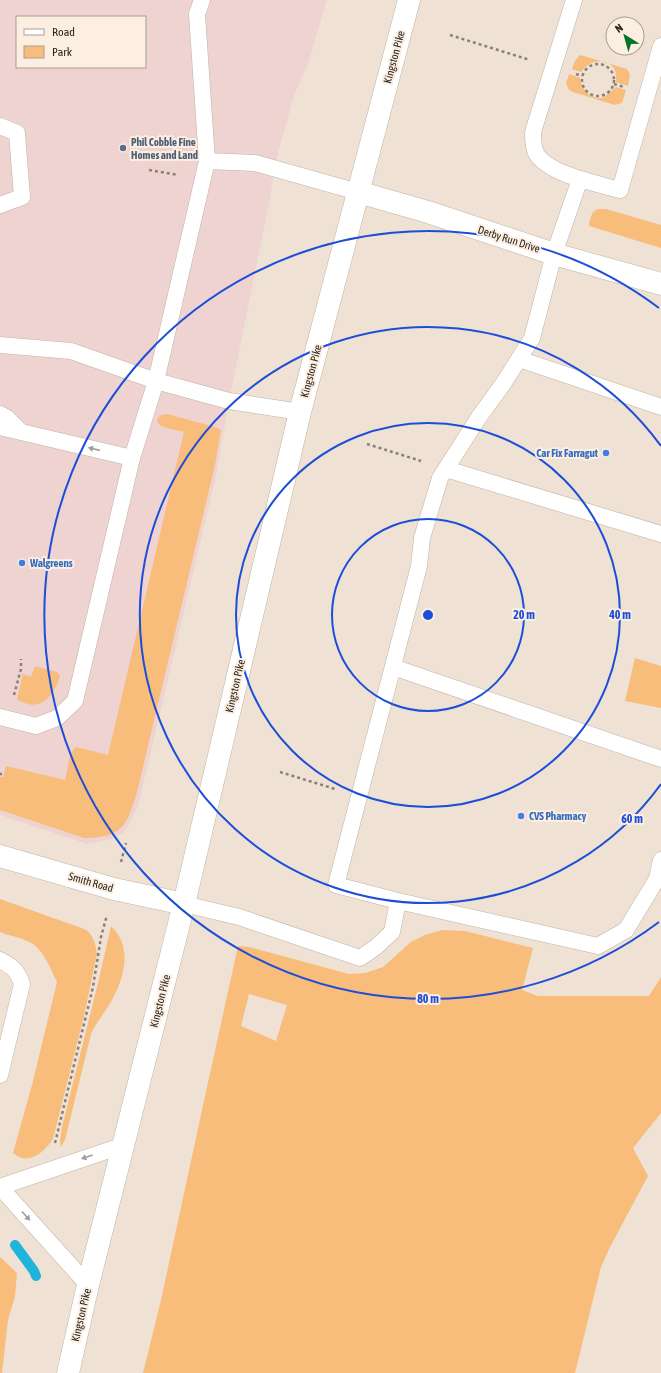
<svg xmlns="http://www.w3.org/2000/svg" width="661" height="1373" font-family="'Asap Condensed',sans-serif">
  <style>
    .commercial { fill: #eed3d1; fill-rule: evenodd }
    .green { fill: #f8bc7b; fill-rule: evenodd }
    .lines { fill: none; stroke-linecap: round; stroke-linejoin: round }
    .stream { stroke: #1fb4d9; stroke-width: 10 }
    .service-casing { stroke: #bfb3a6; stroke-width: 17 }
    .minor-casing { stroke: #bfb3a6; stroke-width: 23 }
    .tertiary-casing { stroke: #bfb3a6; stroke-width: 23 }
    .primary-casing { stroke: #bfb3a6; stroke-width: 23 }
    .path { stroke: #898078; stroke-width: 2.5; stroke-dasharray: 3 3; stroke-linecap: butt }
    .service { stroke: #fff; stroke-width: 16 }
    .minor { stroke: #fff; stroke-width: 22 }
    .tertiary { stroke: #fff; stroke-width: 22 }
    .primary { stroke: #fff; stroke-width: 22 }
    .oneway { fill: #9f9d9b }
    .ring { fill: none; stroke: #1d4ed8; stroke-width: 2 }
    .service-dot { fill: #5c6f8a; stroke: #fcefe2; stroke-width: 1.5 }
    .shop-dot { fill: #3f7fe0; stroke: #fcefe2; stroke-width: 1.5 }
    .labels { text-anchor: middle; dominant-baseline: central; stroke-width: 4; stroke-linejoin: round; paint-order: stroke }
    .street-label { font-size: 11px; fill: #2a2520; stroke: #fcefe2 }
    .service-label { font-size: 11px; font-weight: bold; fill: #4e5e75; stroke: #fcefe2; text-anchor: start }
    .shop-label { font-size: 11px; font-weight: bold; fill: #366cbe; stroke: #fcefe2; text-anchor: start }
    .centre { fill: #1d4ed8; stroke: #fcefe2; stroke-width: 2 }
    .ring-label { font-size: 12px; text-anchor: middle; font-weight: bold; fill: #1d4ed8; stroke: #fcefe2; stroke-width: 4; stroke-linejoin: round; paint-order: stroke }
  </style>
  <rect width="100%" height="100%" fill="#efe2d5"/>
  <!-- commercial -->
  <path class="commercial" d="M0,0H327L308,64L295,93L278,152L269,203L229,401L216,476L138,806L125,832L111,839L87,844L0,815ZM17,17H145V67H17Z"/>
  <!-- green -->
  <g class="green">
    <path d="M580,55L584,56L627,69L630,74L628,86L616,82C619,58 593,55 581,72L572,69L575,61Z"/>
    <path d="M569,74L580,78C582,90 589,99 603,98L616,87L626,90L622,103L615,105L573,92L569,90L566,83Z"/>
    <path d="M598,209H606L661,225V248L589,226C590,218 591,212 598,209Z"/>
    <path d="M167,414L215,427L221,430L215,465L137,792C126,826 124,837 84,838L0,810V777H3L6,766L65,780C68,770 68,754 76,747L108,755L184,432C178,430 152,428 158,418C160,414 164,415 167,414Z"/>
    <path d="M635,658L661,666V708L625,701Z"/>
    <path d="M35,666L57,672L60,676C54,697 38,714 17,699L23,674L31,677Z"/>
    <path d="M0,899L84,929C93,933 96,945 97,954L84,1016L53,1139C47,1148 35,1161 22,1158C19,1157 16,1155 13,1153L32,1085L57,982C51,970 45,953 33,944C24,938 10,936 0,932Z"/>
    <path d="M111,926C135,948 123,984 107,1008C102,1017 95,1024 91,1034L65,1140L61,1147L60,1141L62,1127L99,979Z"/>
    <path d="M442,930L465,931L533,948L522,990L538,996H649L661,977V1113L633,1148L648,1176L610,1247L601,1267L575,1373H143L161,1300L202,1110L238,946L249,947L349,974L365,973L383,967L411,942L425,935ZM249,994L287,1005L276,1041L241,1026Z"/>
    <path d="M0,1257L17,1273L15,1296L8,1320L2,1373H0Z"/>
  </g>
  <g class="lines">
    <!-- stream -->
    <path class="stream" d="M15,1245L34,1271L36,1276"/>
    <defs>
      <g id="service">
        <path d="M574,0L533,132C533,139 533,147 536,153C547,174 599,184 620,190L661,46"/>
        <path d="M0,126L17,133L22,197L0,205"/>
        <path d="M207,161L255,163L358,192"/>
        <path d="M0,345L71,351L156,381L229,401L300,412"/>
        <path d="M519,359L661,407"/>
        <path d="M0,414L7,418L20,431"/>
        <path d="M0,427L132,458"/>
        <path d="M446,469L661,534"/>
        <path d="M393,667L661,759"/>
        <path d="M0,717L36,726L57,718L75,701L132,458L156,381L207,161L197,14L202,0"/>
        <path d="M398,901L598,946L626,930L657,879L661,860"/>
        <path d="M184,904L239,917L360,958L376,947L392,932L398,901L336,885L419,566L422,538L440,478L479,417L503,384L532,338L554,254L580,179"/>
        <path d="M0,960C13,967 17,970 22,984L0,1075"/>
        <path d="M88,1285L0,1187L124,1145"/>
      </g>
      <path id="minor" d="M358,192L428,212L554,254L661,284"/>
      <path id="tertiary" d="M0,856L114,889L184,904"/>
      <path id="primary" d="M68,1373L88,1285L184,904L300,412L409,0"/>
    </defs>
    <!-- service casing -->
    <use href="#service" class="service-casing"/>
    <!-- minor casing -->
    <use href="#minor" class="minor-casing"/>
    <!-- tertiary casing -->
    <use href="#tertiary" class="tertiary-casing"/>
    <!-- primary casing -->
    <use href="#primary" class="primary-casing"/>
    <!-- path -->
    <g class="path">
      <path d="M450,35L530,60"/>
      <circle cx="598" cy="80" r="16"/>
      <path d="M576,74L582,76"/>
      <path d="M614,84L624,87"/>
      <path d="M149,170L178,175"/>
      <path d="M367,444L421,461"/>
      <path d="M14,695L21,669V659"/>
      <path d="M280,772L335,789"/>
      <path d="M0,774H2"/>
      <path d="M121,862L126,843"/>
      <path d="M55,1143L93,987L101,937L107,915"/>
    </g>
    <!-- service -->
    <use href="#service" class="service"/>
    <!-- minor -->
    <use href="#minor" class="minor"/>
    <!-- tertiary -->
    <use href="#tertiary" class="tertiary"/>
    <!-- primary -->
    <use href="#primary" class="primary"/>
  </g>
  <!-- one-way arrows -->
  <defs><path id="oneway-solid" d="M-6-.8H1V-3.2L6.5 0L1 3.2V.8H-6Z"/></defs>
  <g class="oneway">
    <use href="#oneway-solid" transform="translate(94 449) rotate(-167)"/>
    <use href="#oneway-solid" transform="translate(87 1157) rotate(161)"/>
    <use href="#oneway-solid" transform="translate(26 1216) rotate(48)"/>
  </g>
  <!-- distance rings -->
  <g class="ring">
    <circle cx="428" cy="615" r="96"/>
    <circle cx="428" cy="615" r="192"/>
    <path d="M661 784A288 288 0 1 1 661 446"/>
    <path d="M659 922A384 384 0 1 1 659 308"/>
  </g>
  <!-- markers -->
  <circle class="service-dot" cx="123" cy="148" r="4"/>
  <g class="shop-dot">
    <circle cx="606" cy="453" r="4"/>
    <circle cx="22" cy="563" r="4"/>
    <circle cx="521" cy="816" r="4"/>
  </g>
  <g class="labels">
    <!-- street labels -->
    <g class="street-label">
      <text transform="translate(394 57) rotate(-75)">Kingston Pike</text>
      <text transform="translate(509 239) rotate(18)">Derby Run Drive</text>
      <text transform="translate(311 371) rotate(-75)">Kingston Pike</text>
      <text transform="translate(235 686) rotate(-77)">Kingston Pike</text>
      <text transform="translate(91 882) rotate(16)">Smith Road</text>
      <text transform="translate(160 1001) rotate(-76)">Kingston Pike</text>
      <text transform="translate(81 1315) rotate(-77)">Kingston Pike</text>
    </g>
    <!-- service labels -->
    <g class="service-label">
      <text x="131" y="142">Phil Cobble Fine<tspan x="131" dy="13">Homes and Land</tspan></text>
    </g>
    <!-- shop labels -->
    <g class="shop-label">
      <text x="598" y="453" text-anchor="end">Car Fix Farragut</text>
      <text x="30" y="563">Walgreens</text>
      <text x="529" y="816">CVS Pharmacy</text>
    </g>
  </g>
  <circle cx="428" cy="615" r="6" class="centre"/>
  <g class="ring-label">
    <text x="524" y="619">20 m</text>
    <text x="620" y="619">40 m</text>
    <text x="632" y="823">60 m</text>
    <text x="428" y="1003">80 m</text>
  </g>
  <!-- legend -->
  <rect x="16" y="16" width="130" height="52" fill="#fcefe2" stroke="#a89e94"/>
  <rect x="24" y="29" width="20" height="6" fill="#ffffff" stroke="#a89e94"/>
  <text x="52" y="36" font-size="12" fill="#2a2520">Road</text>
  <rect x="24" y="46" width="20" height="12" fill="#f8bc7b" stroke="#a89e94"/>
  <text x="52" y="56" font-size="12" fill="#2a2520">Park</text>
  <!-- north arrow -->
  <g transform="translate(625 36) rotate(323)"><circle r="19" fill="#fcefe2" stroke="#a89e94"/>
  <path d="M0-3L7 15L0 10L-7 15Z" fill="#057325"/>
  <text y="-6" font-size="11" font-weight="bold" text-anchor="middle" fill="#2a2520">N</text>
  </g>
</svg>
